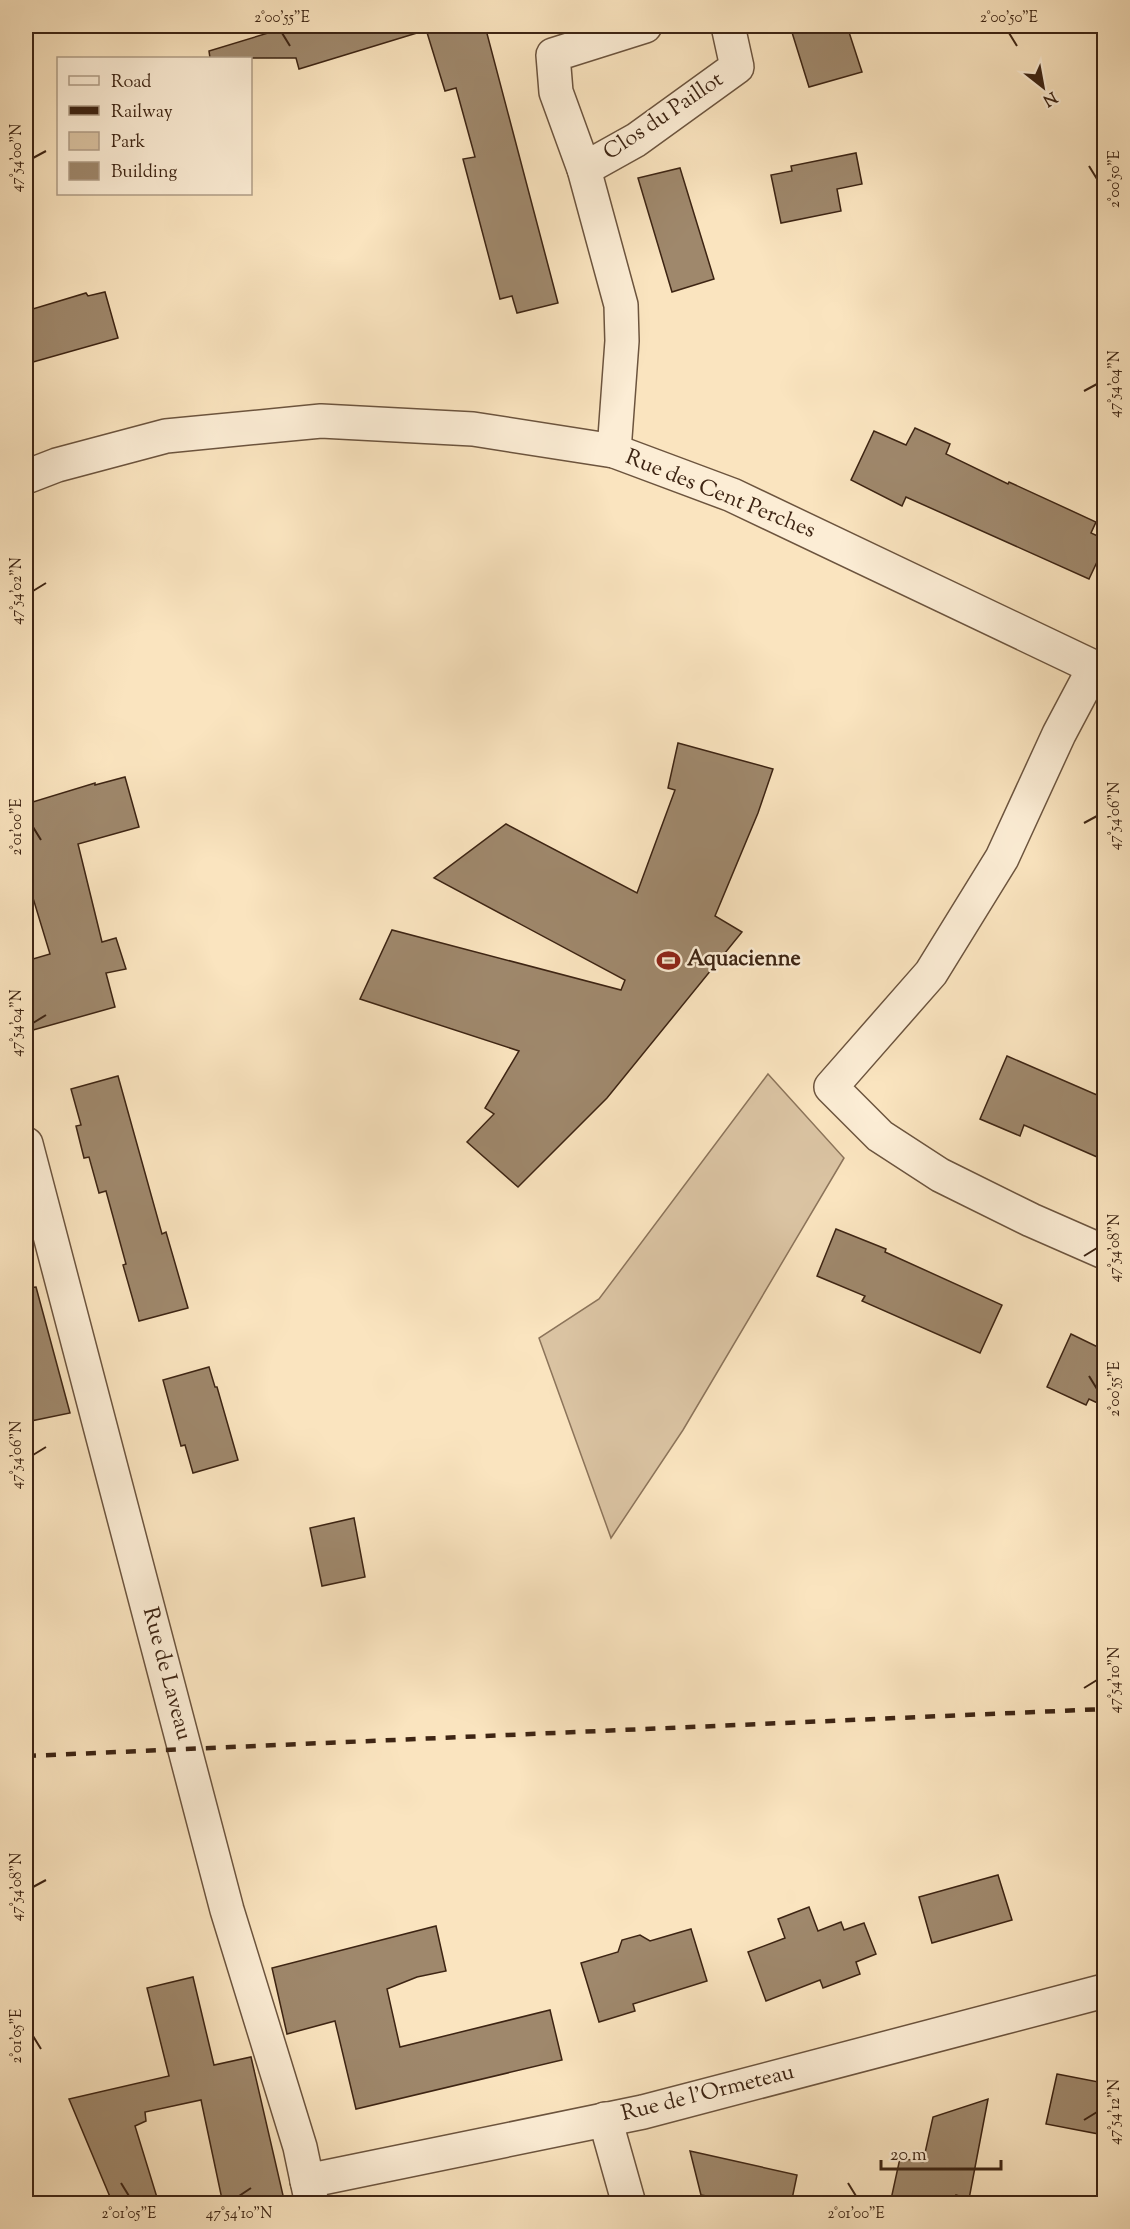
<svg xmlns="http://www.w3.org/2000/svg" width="1130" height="2229" font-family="'Sorts Mill Goudy',serif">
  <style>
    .green { fill: #dac3a2; stroke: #8c745a; stroke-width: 1.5 }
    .building { fill: #9f886c; stroke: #3d2413; stroke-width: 1.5 }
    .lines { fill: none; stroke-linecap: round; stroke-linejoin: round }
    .minor-casing { stroke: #6c543e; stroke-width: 36 }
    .minor { stroke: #fcedd5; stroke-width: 33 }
    .rail { stroke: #3d2413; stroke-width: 4.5; stroke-dasharray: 10 10; stroke-linecap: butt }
    .ticks { fill: none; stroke: #3d2413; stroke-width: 2 }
    .labels { text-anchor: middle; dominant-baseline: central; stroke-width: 5; stroke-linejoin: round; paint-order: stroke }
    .street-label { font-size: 22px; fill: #3d2413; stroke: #fcedd5 }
    .poi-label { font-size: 22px; font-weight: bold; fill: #3d2413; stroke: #fcedd5; text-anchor: start }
    .neatline { fill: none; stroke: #3d2413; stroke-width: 2 }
    .ticks-label { font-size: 15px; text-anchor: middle; fill: #3d2413 }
  </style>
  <rect width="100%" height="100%" fill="#fae4bf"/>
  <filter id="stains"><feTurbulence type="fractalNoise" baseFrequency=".00333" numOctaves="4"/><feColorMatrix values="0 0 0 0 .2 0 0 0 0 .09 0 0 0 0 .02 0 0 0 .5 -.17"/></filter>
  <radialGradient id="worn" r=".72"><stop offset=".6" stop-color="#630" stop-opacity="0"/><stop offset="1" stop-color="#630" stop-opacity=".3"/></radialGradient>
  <!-- green -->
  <path class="green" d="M768,1074L844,1158L683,1430L611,1538L539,1338L599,1299Z"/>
  <!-- building -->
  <g class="building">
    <path d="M291,26H415L417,33L299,69L296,58H210L209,51Z"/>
    <path d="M425,26H485L558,303L517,313L512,296L500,299L463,159L475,157L456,88L445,91Z"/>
    <path d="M790,26H847L862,72L809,87Z"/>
    <path d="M856,153L862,184L837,189L841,211L781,223L771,175L792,171L791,166Z"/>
    <path d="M680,168L714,279L672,292L638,178Z"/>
    <path d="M105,292L118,338L26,364V311L86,293L88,296Z"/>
    <path d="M915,428L950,444L946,454L1008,484L1009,482L1096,522L1091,533L1104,539V547L1089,579L906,497L902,506L851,480L874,431L906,445Z"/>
    <path d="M678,743L773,769L758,813L715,916L742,932L607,1098L518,1187L467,1142L494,1114L485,1108L519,1051L360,999L392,930L621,990L625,980L434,878L506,824L637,893L675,790L668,788Z"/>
    <path d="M125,777L139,827L78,844L102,942L116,938L126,969L106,973L115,1007L26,1032V961L50,954L26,875V804L95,783V785Z"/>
    <path d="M1007,1056L1104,1098V1160L1024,1125L1020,1136L980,1119Z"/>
    <path d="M118,1076L162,1234L166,1232L188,1308L139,1321L123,1265L126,1264L106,1191L99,1193L89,1157L84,1158L76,1126L81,1125L71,1089Z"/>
    <path d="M836,1229L886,1249L885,1252L1002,1305L980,1353L862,1301L865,1296L817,1276Z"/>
    <path d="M36,1287L70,1413L26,1422V1288Z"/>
    <path d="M1071,1334L1104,1350V1406L1089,1399L1086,1405L1047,1387Z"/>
    <path d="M209,1367L215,1387H217L238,1460L193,1473L185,1445L181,1446L163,1380Z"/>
    <path d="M354,1518L365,1577L322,1586L310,1528Z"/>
    <path d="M998,1875L1012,1920L932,1943L919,1897Z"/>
    <path d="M809,1907L818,1931L841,1922L844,1930L864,1923L876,1954L856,1962L860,1974L823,1988L820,1980L766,2001L748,1952L785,1938L778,1919Z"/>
    <path d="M436,1926L446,1971L417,1977L387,1989L400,2047L550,2010L562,2060L356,2109L335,2021L287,2034L272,1968Z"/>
    <path d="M691,1929L707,1981L633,2004L635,2011L599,2022L581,1963L618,1952L622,1940L640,1935L650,1941Z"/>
    <path d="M193,1977L214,2065L251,2057L285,2204H223L201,2100L145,2112L146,2121L135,2126L159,2204H113L69,2099L169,2076L147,1988Z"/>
    <path d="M1057,2074L1104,2083V2135L1046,2124Z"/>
    <path d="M988,2099L969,2199L956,2195L954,2204H890L900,2158L923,2162L933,2117Z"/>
    <path d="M690,2151L797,2175L791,2204H712L713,2197L701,2195Z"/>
  </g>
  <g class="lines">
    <defs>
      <g id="minor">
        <path d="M584,169L636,140L737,67L728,26"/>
        <path d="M614,451L622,341L621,305L584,169L556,92L553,55L645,26"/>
        <path d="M26,477L57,465L166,436L321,421L473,429L614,451L732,495L1104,672"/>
        <path d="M1094,668L1059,734L1002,858L931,973L831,1087L880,1136L940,1175L1031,1220L1104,1252"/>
        <path d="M26,1144L227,1910L300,2147L312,2204"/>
        <path d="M605,2119L629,2204"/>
        <path d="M307,2181L643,2112L1104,1991"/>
      </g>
    </defs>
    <!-- minor casing -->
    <use href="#minor" class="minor-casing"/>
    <!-- minor -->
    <use href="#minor" class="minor"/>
    <!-- rail -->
    <path class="rail" d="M26,1756L1104,1709"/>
  </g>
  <!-- ticks -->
  <path class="ticks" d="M282,33L290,46M1009,33L1017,46M33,158L46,151M1089,166L1097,179M1084,391L1097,384M33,591L46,583M1084,823L1097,816M33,827L41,840M33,1023L46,1015M1084,1256L1097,1248M1089,1376L1097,1389M33,1455L46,1447M1084,1688L1097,1680M33,1887L46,1880M33,2036L41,2049M1084,2120L1097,2112M121,2183L129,2196M848,2183L856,2196M239,2196L251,2188"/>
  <!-- icons -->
  <defs>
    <symbol id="stadium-bare" viewBox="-9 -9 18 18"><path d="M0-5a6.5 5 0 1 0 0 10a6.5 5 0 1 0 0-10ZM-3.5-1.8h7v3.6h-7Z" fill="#8f2418" stroke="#fcedd5" stroke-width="2.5" paint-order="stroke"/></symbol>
  </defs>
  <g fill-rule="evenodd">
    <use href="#stadium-bare" x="652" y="944" width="33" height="33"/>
  </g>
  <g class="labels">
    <!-- street labels -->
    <g class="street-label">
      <text transform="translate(664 117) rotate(-34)">Clos du Paillot</text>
      <text transform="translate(720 495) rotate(22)">Rue des Cent Perches</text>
      <text transform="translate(166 1674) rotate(75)">Rue de Laveau</text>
      <text transform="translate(708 2094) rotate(-14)">Rue de l'Ormeteau</text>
    </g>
    <!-- poi labels -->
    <g class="poi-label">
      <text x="687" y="960">Aquacienne</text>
    </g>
  </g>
  <!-- margin -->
  <rect width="1130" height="2229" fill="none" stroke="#fae4bf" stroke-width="66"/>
  <!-- legend -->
  <rect x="57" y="57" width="195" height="138" fill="#fcedd5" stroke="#b09d87" stroke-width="1.5"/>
  <rect x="69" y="76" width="30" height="9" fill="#fcedd5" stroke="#b09d87" stroke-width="1.5"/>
  <text x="111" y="87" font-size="18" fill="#3d2413">Road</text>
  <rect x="69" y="106" width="30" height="9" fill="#3d2413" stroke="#b09d87" stroke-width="1.5"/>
  <text x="111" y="117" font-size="18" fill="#3d2413">Railway</text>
  <rect x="69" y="132" width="30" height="18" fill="#dac3a2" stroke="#b09d87" stroke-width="1.5"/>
  <text x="111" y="147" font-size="18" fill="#3d2413">Park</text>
  <rect x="69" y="162" width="30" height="18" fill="#9f886c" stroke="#b09d87" stroke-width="1.5"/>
  <text x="111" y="177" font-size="18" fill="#3d2413">Building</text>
  <!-- north arrow -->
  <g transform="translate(1043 87) rotate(149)" stroke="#fcedd5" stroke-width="4.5" paint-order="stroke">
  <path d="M0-4.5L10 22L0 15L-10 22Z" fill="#3d2413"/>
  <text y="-9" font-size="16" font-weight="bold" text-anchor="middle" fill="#3d2413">N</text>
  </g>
  <!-- scale -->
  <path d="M881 2160v9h120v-9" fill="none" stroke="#3d2413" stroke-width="3"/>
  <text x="890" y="2160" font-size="18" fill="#3d2413" stroke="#fcedd5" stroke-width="4.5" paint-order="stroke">20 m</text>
  <rect x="33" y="33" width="1064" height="2163" class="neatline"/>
  <g class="ticks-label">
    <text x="282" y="22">2°00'55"E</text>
    <text x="1009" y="22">2°00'50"E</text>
    <text transform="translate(16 158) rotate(-90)" y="5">47°54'00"N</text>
    <text transform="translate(1114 179) rotate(-90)" y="5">2°00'50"E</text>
    <text transform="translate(1114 384) rotate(-90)" y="5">47°54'04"N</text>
    <text transform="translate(16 591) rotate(-90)" y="5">47°54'02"N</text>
    <text transform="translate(1114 816) rotate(-90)" y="5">47°54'06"N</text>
    <text transform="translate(16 827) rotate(-90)" y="5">2°01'00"E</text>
    <text transform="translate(16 1023) rotate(-90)" y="5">47°54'04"N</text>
    <text transform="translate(1114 1248) rotate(-90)" y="5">47°54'08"N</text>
    <text transform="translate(1114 1389) rotate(-90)" y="5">2°00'55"E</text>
    <text transform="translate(16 1455) rotate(-90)" y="5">47°54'06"N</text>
    <text transform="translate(1114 1680) rotate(-90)" y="5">47°54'10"N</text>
    <text transform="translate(16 1887) rotate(-90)" y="5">47°54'08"N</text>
    <text transform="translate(16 2036) rotate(-90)" y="5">2°01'05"E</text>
    <text transform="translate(1114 2112) rotate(-90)" y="5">47°54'12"N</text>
    <text x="129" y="2218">2°01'05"E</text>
    <text x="239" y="2218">47°54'10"N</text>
    <text x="856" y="2218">2°01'00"E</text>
  </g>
  <rect width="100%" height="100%" filter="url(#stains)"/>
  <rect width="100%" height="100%" fill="url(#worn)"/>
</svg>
